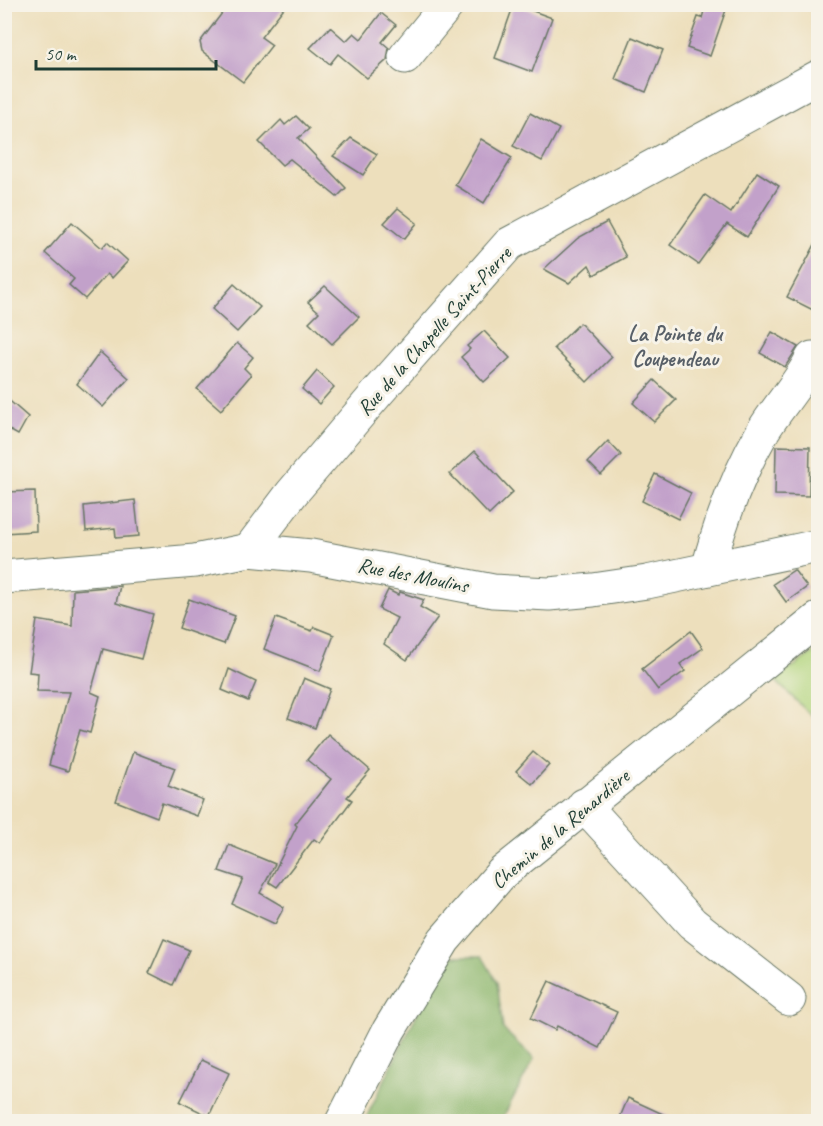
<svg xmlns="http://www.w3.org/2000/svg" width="823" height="1126" font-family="Caveat,sans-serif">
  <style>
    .green { fill: #b3d67f; stroke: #698a5a; stroke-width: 1.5 }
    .forest { fill: #8eb76e; stroke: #567a51; stroke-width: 1.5 }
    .building { fill: #c2a1ca }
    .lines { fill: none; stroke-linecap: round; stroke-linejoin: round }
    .minor-casing { stroke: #677664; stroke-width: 35 }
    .minor { stroke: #fff; stroke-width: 33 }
    .labels { text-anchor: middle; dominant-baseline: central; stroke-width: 6; stroke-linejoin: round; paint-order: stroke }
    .street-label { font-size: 21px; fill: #1f3d34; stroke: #f7f3e8 }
    .neighbourhood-label { font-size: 22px; font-weight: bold; fill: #586068; stroke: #f7f3e8 }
  </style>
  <rect width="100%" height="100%" fill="#f7f3e8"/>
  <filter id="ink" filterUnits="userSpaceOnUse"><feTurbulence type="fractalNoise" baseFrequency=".0167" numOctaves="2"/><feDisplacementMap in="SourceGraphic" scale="12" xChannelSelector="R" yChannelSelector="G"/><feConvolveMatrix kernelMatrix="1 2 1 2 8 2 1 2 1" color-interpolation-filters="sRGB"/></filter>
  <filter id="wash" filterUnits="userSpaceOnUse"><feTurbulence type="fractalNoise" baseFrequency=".008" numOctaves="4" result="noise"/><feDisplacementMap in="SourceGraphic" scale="24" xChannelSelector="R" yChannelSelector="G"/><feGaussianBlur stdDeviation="1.35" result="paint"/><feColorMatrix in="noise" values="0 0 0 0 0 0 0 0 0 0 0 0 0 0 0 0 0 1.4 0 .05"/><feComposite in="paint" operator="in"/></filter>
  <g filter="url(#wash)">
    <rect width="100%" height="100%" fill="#eddfbc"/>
    <!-- green -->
    <path class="green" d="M818,649V722L775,680Z"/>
    <!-- forest -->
    <path class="forest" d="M453,956H482L497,982L503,1029L534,1059L501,1121L364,1122L420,1008Z"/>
    <g id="blocks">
      <!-- building -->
      <g class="building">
        <path d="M229,4H287L261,37L272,45L243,82L202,51L200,42Z"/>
        <path d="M514,4L552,18L532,72L495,58Z"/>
        <path d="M706,4H728L710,56L687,48L698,17L702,18Z"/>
        <path d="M381,13L396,25L382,42L389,48L387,60L367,78L338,54L330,64L310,48L330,27L346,41L354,33L361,39Z"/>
        <path d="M632,37L663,50L646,92L615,79Z"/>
        <path d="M530,113L559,129L542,161L513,146Z"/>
        <path d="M296,116L309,129L298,138L346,188L337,197L290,159L282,165L259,142L281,120L285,125Z"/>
        <path d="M351,138L377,154L363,175L333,156Z"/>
        <path d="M481,139L512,158L484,203L455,185Z"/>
        <path d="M757,172L779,186L747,237L727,224L698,264L670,245L705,195L731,213Z"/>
        <path d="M398,208L417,223L404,239L384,223Z"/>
        <path d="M72,222L102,248L107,242L128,261L112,278L107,274L85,299L69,285L74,279L45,253Z"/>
        <path d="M607,222L626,257L594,275L589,265L569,283L544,269L578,238Z"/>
        <path d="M819,237V313L787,297Z"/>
        <path d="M234,284L260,307L237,332L212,309Z"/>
        <path d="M325,286L359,317L332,344L309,322L319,312L308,302Z"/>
        <path d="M580,323L612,357L587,382L554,348Z"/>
        <path d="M484,331L510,358L484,382L461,357L470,349L467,346Z"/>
        <path d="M772,332L798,347L785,367L760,353Z"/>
        <path d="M237,343L253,357L244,368L251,375L221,410L197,389Z"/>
        <path d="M100,352L129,378L103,407L77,384Z"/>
        <path d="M317,371L334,387L319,404L302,389Z"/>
        <path d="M654,380L676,400L654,422L633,403Z"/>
        <path d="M4,396L28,417L18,435L4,427Z"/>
        <path d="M608,441L621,455L601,475L588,462Z"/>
        <path d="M776,446L810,447L809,496L775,495Z"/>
        <path d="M475,451L513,492L489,515L450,474Z"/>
        <path d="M655,474L691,493L678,519L642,501Z"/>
        <path d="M35,491L36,531L4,533V492Z"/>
        <path d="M135,500L139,536L116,538L115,528L86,531L84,506Z"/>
        <path d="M794,570L807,587L786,602L773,584Z"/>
        <path d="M120,586L116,603L153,614L141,659L103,649L91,692L100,696L90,733L80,730L68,771L49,765L69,692L37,691L38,673L29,672L37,620L72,626L73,590Z"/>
        <path d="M388,590L398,595L400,592L424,600L420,607L438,617L407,660L384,644L397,618L379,609Z"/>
        <path d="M189,599L235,616L224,644L179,628Z"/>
        <path d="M276,618L312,631L314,627L334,635L320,671L264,649Z"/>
        <path d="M691,631L703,648L680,664L685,671L658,690L642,669Z"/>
        <path d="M229,669L256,682L248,701L222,690Z"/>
        <path d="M304,678L330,689L315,728L288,718Z"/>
        <path d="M328,734L370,770L347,797L352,800L320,843L314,839L277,887L269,882L297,826L295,824L331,779L307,760Z"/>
        <path d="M133,752L175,768L168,786L203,800L197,816L162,803L157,817L116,801Z"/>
        <path d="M533,752L549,765L532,784L516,771Z"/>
        <path d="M229,845L275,864L260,893L284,907L275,924L232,904L243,879L219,871Z"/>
        <path d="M164,939L189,950L173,985L149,973Z"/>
        <path d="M549,981L617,1012L600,1048L557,1026L555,1030L531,1018Z"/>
        <path d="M201,1060L229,1073L209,1116L180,1102Z"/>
        <path d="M628,1098L680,1122H618Z"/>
      </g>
    </g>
  </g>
  <g filter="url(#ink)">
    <use href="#blocks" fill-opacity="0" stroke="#677664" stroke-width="1.5"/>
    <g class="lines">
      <defs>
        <g id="minor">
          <path d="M405,57L448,4"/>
          <path d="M249,550L292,493L379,391L509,244L818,77"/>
          <path d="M708,569C721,519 737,476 763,431C778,406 799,385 812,358"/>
          <path d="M4,577L195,561L249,550L311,556L493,591L549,594L593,590L647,582L818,546"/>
          <path d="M584,805L692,923L789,999"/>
          <path d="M342,1122L389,1030L444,940L502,873L818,619"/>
        </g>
      </defs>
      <!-- minor casing -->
      <use href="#minor" class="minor-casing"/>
      <!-- minor -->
      <use href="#minor" class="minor"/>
    </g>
  </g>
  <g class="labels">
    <!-- street labels -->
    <g class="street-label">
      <text transform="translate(434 331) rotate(-48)">Rue de la Chapelle Saint-Pierre</text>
      <text transform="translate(413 575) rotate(11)">Rue des Moulins</text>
      <text transform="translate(560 829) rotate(-40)">Chemin de la Renardière</text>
    </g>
    <!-- neighbourhood labels -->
    <g class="neighbourhood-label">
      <text x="675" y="334">La Pointe du<tspan x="675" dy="25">Coupendeau</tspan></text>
    </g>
  </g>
  <!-- margin -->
  <rect width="823" height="1126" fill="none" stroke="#f7f3e8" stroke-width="24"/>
  <!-- scale -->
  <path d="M36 60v9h180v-9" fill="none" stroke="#1f3d34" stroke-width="3"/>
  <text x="45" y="60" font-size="18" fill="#1f3d34" stroke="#f7f3e8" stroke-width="4.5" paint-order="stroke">50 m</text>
</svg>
